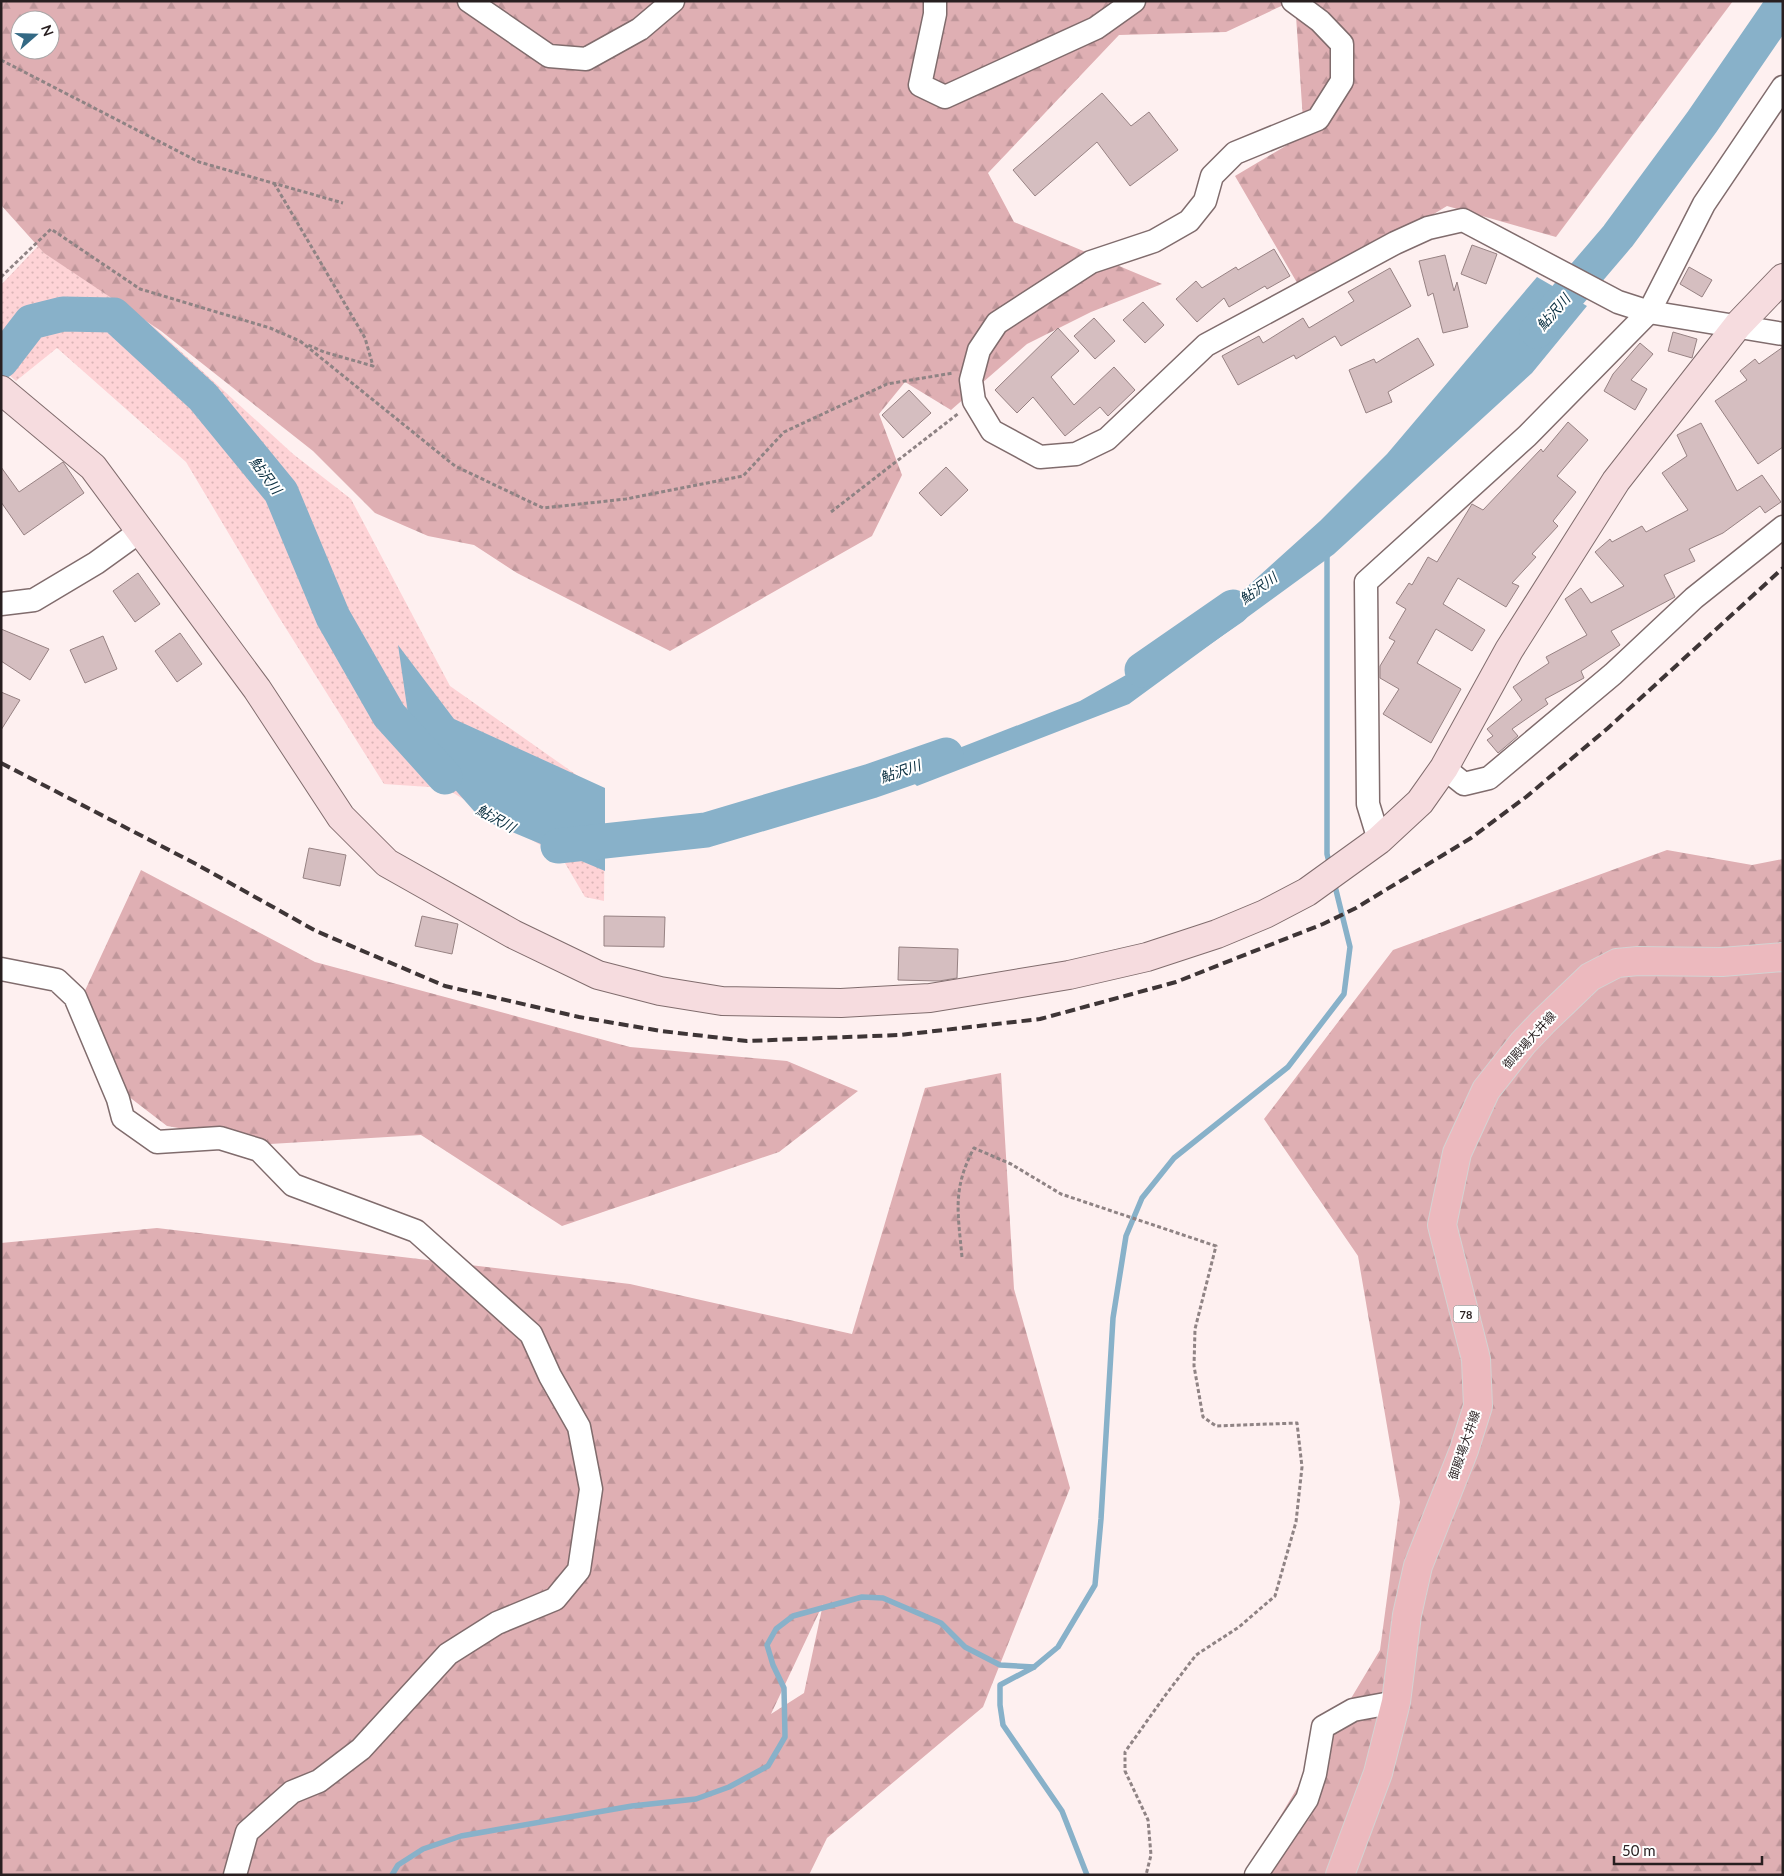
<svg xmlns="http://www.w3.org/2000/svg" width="1784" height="1876" font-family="Lato,'Noto Sans JP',sans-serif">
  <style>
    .grass { fill: url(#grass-dots) }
    .forest { fill: url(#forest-firs); fill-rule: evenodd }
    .water { fill: #88b1c9 }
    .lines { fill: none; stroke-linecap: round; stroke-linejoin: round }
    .stream { stroke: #88b1c9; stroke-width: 5.5 }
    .river { stroke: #88b1c9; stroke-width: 35 }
    .building { fill: #d5bec0; stroke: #978283 }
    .street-casing { stroke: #806c6d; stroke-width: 25 }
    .secondary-casing { stroke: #806c6d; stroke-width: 30 }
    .primary-casing { stroke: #d4d2d2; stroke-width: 30 }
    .path { stroke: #8f8384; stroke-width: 3; stroke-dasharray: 4 2.5; stroke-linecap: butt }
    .street { stroke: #fff; stroke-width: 22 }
    .secondary { stroke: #f6dcdf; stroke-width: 28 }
    .primary { stroke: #ecb9be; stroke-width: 28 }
    .rail { stroke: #3e3536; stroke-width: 4; stroke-dasharray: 10 5; stroke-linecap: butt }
    .labels { text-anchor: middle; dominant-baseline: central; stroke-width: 4; stroke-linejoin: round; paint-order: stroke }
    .shield { fill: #fff; stroke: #686263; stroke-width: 1 }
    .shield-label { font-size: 11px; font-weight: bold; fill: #281f20 }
    .street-label { font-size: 12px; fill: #281f20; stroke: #fff }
    .water-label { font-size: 14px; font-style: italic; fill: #0a2f40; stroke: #fff }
  </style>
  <defs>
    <pattern id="grass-dots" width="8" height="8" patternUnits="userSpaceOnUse" patternTransform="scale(1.25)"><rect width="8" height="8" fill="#fed3d6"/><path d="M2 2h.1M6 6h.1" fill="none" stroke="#dab5b7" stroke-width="1.8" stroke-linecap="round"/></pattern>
    <pattern id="forest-firs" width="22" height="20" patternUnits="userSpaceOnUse" patternTransform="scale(1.25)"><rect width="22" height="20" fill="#dfafb3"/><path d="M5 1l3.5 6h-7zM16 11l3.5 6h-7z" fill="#bf969a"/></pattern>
  </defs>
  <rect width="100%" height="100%" fill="#fef0f0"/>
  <!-- grass -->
  <path class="grass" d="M38,246L153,326L293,454L351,499L450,686L605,795L604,901L585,897L562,858L445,788L384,784L275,611L186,462L57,348L16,381L1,368V285Z"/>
  <!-- forest -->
  <g class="forest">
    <path d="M1,1H1292L1226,32L1119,35L988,173L1014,222L1162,284L1091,312L1027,344L951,410L905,382L879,414L902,475L872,536L670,651L517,573L474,545L428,536L375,513L313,451L161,331L44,253L1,205ZM20,20H50V50H20Z"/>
    <path d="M1295,1H1733L1556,237L1447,206L1303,293L1235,176L1304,135Z"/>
    <path d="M1667,850L1752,865L1783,859V1875H1245L1380,1650L1400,1502L1358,1256L1264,1119L1393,950Z"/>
    <path d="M141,870L315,962L630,1047L787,1061L858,1091L779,1152L562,1226L421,1135L270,1144L167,1126L111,1083L82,997Z"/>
    <path d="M1001,1073L1014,1289L1070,1488L983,1707L827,1838L809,1875H1V1243L157,1228L630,1284L852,1334L925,1088ZM823,1604L804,1693L771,1714Z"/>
  </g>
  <!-- water -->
  <g class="water">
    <path d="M1537,277L1587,306L1532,373L1334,554L1129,704L917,786L900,771L1080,701L1188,640L1320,521L1387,454Z"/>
    <path d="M398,645L454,719L605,788V871L481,819L412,741Z"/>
  </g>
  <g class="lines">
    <!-- stream -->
    <g class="stream">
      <path d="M1327,553V854L1330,866"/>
      <path d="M392,1875L398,1865L423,1849L461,1836L632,1806L696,1799L729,1787L768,1766L785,1737L784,1688L773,1665L767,1645L776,1629L793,1616L862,1597L883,1598L941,1623L965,1647L1000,1665L1034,1667"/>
      <path d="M1087,1875L1062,1811L1003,1725L1000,1705V1685L1034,1667L1058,1647L1095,1585L1101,1519L1113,1318L1126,1236L1142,1198L1174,1158L1288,1067L1344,994L1350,947L1334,882"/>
    </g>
    <!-- river -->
    <g class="river">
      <path d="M1537,331L1618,236L1702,122L1783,4"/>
      <path d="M1,361L31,322L63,314L114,315L203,397L281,492L333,617L389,715L445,777"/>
      <path d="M1142,670L1233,607"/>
      <path d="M558,846L706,830L871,781L946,755"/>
    </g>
  </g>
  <!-- building -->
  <g class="building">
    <path d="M1102,93L1131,126L1149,112L1178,150L1130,186L1097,142L1035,196L1013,170Z"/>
    <path d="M1472,245L1497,254L1486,284L1461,274Z"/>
    <path d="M1274,249L1290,276L1267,289L1265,286L1229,307L1224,298L1197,322L1176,299L1196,281L1202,288L1236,267L1238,270Z"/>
    <path d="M1445,255L1454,291L1457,282L1468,327L1443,333L1433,293L1428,296L1419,261Z"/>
    <path d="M1689,267L1712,280L1702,297L1680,284Z"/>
    <path d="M1390,268L1411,306L1341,346L1335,336L1296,359L1294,355L1238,385L1222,356L1259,336L1263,343L1303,318L1309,328L1354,301L1348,292Z"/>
    <path d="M1143,302L1164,325L1145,343L1123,320Z"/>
    <path d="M1094,318L1115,341L1095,359L1074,336Z"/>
    <path d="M1058,328L1079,351L1051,377L1074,405L1114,367L1135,390L1108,416L1100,407L1065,436L1033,397L1017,413L995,390Z"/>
    <path d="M1673,332L1697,339L1692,358L1668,351Z"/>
    <path d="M1418,338L1434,365L1388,392L1392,402L1366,413L1349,370L1374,359L1376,363Z"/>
    <path d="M1640,343L1653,354L1631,380L1647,389L1635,410L1604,391L1613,374Z"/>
    <path d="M1783,347V447L1758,464L1715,401L1747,380L1740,371L1755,359L1759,364Z"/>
    <path d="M909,390L931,413L903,438L882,415Z"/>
    <path d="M1568,422L1588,440L1557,476L1576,492L1553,521L1558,526L1532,554L1536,557L1512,583L1519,586L1506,607L1458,578L1443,604L1485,630L1472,651L1436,629L1417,663L1461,689L1431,743L1383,714L1399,689L1380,678V666L1395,641L1389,638L1406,609L1396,603L1409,583L1412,585L1428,557L1437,562L1472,504L1483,510L1541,449L1543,452Z"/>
    <path d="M1701,423L1737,491L1762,475L1781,502L1765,513L1760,506L1723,533L1689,549L1695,561L1664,575L1675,597L1611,631L1620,645L1581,671L1584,678L1545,699L1548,704L1512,729L1518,736L1498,753L1487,740L1493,736L1487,729L1522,700L1513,687L1549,663L1546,657L1587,635L1565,599L1581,588L1591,603L1624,586L1595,552L1610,539L1612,542L1642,526L1646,532L1688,510L1662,473L1687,456L1677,435Z"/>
    <path d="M63,462L84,493L24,535L1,502V467L19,492Z"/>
    <path d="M946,467L968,490L941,516L919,493Z"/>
    <path d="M138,573L160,604L135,622L113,591Z"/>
    <path d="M1,629L49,649L30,680L1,661Z"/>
    <path d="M180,633L202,664L177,682L155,651Z"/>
    <path d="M103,636L117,669L85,683L70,650Z"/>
    <path d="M1,692L20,700L1,730Z"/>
    <path d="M309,848L346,855L340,886L303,878Z"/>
    <path d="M422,916L458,924L452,954L415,946Z"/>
    <path d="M604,916L665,917L664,947L604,946Z"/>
    <path d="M899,947L958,949L957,978L939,981L898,980Z"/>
  </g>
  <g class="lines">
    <defs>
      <g id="street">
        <path d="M469,1L549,56L586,59L640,29L673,1"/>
        <path d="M935,1V14L920,85L945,97L1096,28L1134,1"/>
        <path d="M1293,1L1320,21L1342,44V81L1318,119L1235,153L1212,176L1205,201L1189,221L1154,241L1091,262L997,323L979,350L971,380L974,401L992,431L1040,457L1076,454L1107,439L1206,345L1395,243L1428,228L1463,220L1618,302L1649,312L1783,334"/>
        <path d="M1,604L34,600L96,563L139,532"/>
        <path d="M1444,768L1464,784L1489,778L1613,674L1694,598L1783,527"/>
        <path d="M1379,840L1368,804L1366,582L1527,436L1649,312L1704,204L1783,87"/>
        <path d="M1,969L57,980L75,997L118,1099L123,1118L157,1142L220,1138L259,1150L293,1185L416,1231L531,1334L550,1376L579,1427L591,1489L579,1570L555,1599L497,1623L448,1654L361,1749L319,1781L292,1792L247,1832L235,1875"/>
        <path d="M1256,1875L1307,1799L1315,1774L1323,1727L1353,1710L1396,1702"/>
      </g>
      <path id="secondary" d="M1,390L93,467L257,689L341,817L387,863L513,934L598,975L660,991L722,1001L841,1003L930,998L1069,975L1147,957L1217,934L1265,914L1307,892L1379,840L1420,802L1444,768L1509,650L1616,481L1738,325L1783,278"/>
      <path id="primary" d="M1340,1875L1378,1773L1396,1702L1407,1615L1418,1566L1464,1450L1478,1406L1476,1359L1442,1225L1457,1153L1486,1090L1523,1043L1543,1022L1590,977L1617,963L1638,961L1722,962L1783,957"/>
    </defs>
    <!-- street casing -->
    <use href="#street" class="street-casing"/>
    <!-- secondary casing -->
    <use href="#secondary" class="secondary-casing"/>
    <!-- primary casing -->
    <use href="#primary" class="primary-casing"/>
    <!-- path -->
    <g class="path">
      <path d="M1,60L199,162L343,203"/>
      <path d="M274,183L365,338L373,366L324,352L306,344"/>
      <path d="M1,277L51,229L140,289L270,328L300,341"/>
      <path d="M300,341L455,466L543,508L626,499L743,476L784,432L887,384L953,373"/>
      <path d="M831,512L959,413"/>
      <path d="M962,1257C958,1213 952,1189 974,1148L1011,1164L1061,1194L1216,1246L1195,1329L1194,1366L1203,1417L1216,1426L1297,1423L1302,1467L1296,1522L1275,1596L1239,1627L1196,1655L1164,1697L1125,1752V1771L1148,1820L1151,1855L1146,1875"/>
    </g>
    <!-- street -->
    <use href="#street" class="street"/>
    <!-- secondary -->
    <use href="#secondary" class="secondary"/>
    <!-- primary -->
    <use href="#primary" class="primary"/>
    <!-- rail -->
    <path class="rail" d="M1,763L196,864L316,931L445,986L579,1017L661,1031L747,1041L900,1035L1040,1019L1176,982L1323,924L1356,908L1471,838L1526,797L1608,728L1783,568"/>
  </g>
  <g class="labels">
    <!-- shield labels -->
    <rect class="shield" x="1453.5" y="1305.5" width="25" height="17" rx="4"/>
    <g class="shield-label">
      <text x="1466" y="1314">78</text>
    </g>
    <!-- street labels -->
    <g class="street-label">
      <text transform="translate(1529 1040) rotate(-48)">御殿場大井線</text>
      <text transform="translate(1464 1445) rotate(-71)">御殿場大井線</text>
    </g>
    <!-- water labels -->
    <g class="water-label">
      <text transform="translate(1553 312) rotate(-49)">鮎沢川</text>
      <text transform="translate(266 475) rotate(53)">鮎沢川</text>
      <text transform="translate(1258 588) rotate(-36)">鮎沢川</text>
      <text transform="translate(900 771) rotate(-19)">鮎沢川</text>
      <text transform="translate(496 818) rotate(29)">鮎沢川</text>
    </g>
  </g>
  <!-- border -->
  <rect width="1784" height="1876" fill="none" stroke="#281f20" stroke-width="5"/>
  <!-- north arrow -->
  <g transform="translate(35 35) rotate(70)"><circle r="24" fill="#ffffff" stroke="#a9a5a6"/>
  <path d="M0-4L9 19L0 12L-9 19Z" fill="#336984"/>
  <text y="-8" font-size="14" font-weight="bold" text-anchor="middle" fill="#281f20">N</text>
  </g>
  <!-- scale -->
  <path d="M1614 1856v8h148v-8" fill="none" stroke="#281f20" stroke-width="2.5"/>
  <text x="1622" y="1856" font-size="15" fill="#281f20" stroke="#ffffff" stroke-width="4" paint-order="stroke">50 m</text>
</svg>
